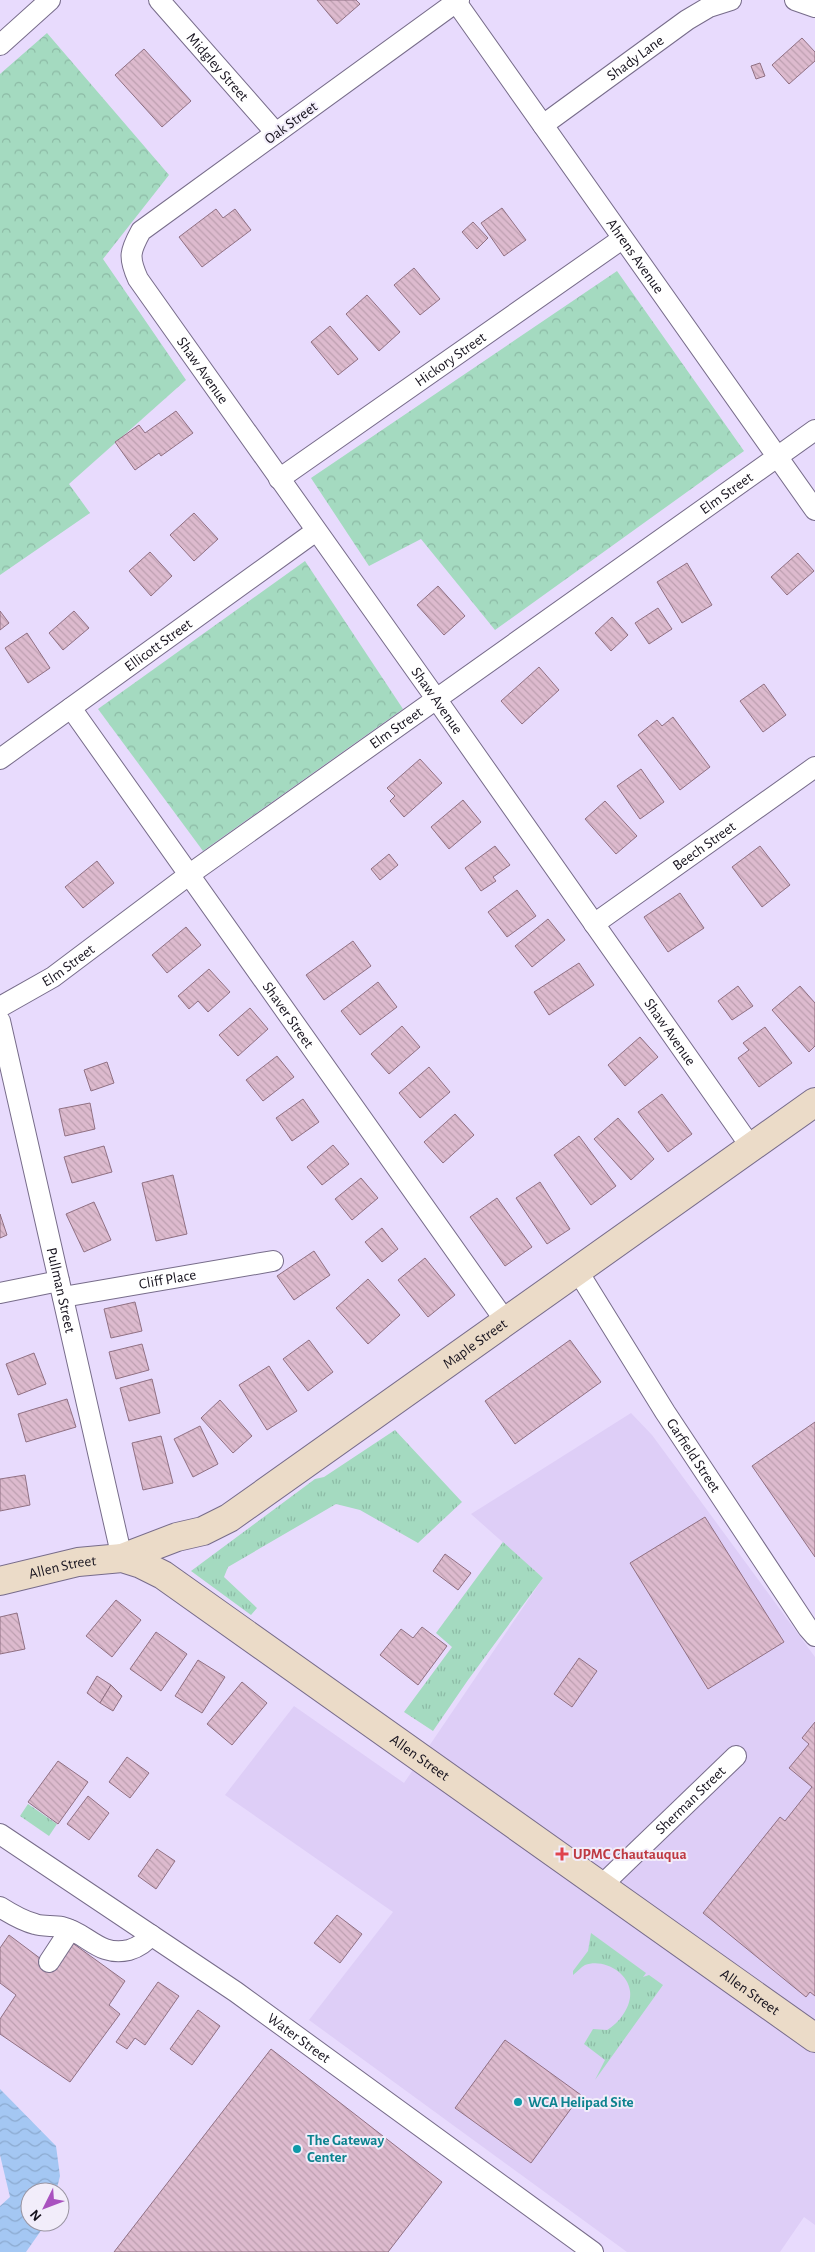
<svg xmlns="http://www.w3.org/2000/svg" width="815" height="2252" font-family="'Alegreya Sans',sans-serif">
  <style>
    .built { fill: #decef7 }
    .grass { fill: url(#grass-tufts) }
    .forest { fill: url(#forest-crowns) }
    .water { fill: url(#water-waves) }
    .building { fill: url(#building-back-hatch); stroke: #907083 }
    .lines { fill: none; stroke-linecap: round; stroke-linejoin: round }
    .street-casing { stroke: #776c8a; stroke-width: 22 }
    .secondary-casing { stroke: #776c8a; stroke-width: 30 }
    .street { stroke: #fff; stroke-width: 20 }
    .secondary { stroke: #ebdbc8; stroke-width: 28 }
    .health-dot { fill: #e0444e; stroke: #f2edfa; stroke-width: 2 }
    .culture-dot { fill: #0f9aa8; stroke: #f2edfa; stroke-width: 2 }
    .labels { text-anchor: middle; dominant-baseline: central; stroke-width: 4; stroke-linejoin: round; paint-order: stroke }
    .street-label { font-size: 15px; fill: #16121d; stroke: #f2edfa }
    .health-label { font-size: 15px; font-weight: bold; fill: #be3a42; stroke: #f2edfa; text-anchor: start }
    .culture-label { font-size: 15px; font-weight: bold; fill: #0d838f; stroke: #f2edfa; text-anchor: start }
  </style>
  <defs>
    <pattern id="grass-tufts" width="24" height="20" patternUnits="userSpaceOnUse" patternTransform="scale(1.25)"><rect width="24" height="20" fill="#a4dac0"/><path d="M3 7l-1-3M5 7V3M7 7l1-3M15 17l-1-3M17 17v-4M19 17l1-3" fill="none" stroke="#8cbaa5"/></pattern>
    <pattern id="forest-crowns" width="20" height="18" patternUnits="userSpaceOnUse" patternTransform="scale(1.25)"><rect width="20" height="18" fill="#a4dac0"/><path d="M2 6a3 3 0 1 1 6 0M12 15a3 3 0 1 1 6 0" fill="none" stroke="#8cbaa5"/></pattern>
    <pattern id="water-waves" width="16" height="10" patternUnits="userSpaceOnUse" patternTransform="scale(1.25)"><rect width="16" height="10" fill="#a4c7f3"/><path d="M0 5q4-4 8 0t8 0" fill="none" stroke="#8caad0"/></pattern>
    <pattern id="building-back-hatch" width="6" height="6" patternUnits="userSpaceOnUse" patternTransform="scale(1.25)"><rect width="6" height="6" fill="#ddbace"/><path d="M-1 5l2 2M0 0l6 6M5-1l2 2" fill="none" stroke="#bd9fb0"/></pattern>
  </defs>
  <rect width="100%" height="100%" fill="#e8dbfd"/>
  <!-- built -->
  <path class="built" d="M631,1413L652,1435L815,1657V2225L804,2217L780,2252H627L309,2020L393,1912L225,1795L294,1706L404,1783L543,1578L471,1514Z"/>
  <!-- grass -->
  <g class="grass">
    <path d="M395,1430L462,1502L418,1543L360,1510L336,1504L228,1567L224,1577L257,1608L251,1615L191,1571L315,1479L324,1477Z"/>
    <path d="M503,1542L543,1578L468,1680L433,1731L404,1712L452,1647L436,1633Z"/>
    <path d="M28,1804L57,1824L49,1836L20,1816Z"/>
    <path d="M591,1933L646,1973L643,1977L649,1975L663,1985L595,2080L605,2060L584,2044L593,2029L607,2030C619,2023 632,2006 630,1991C628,1972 603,1958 585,1965C581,1967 577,1972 573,1975V1971L588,1951Z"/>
  </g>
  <!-- forest -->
  <g class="forest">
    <path d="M47,33L169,175L103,259L186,380L69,484L90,513L0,575V74Z"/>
    <path d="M617,271L744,451L495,630L421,539L369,566L311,478Z"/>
    <path d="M305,561L403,709L203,851L98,709Z"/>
  </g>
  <!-- water -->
  <path class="water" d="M0,2089L56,2146L60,2176L56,2192H30V2222H47L26,2252H0V2206L10,2197L0,2155Z"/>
  <!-- building -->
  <g class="building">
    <path d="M317,0H356L360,4L337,24Z"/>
    <path d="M802,38L815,52V61L789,84L772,65Z"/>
    <path d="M144,49L191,101L162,127L115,75Z"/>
    <path d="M760,63L765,76L756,79L751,66Z"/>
    <path d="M502,208L526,240L504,256L481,223Z"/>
    <path d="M216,209L223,218L235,209L251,230L202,267L179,237Z"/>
    <path d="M473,222L488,238L477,249L462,232Z"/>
    <path d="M414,268L440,299L420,315L394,285Z"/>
    <path d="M367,295L400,332L379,351L346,314Z"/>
    <path d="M330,326L358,359L338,375L311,342Z"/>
    <path d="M176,411L193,433L161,456L159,453L135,470L115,442L139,425L145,433Z"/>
    <path d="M194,513L218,539L194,561L170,535Z"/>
    <path d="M150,552L172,576L151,596L129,571Z"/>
    <path d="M798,553L814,571L787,595L771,577Z"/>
    <path d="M687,563L712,605L682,623L657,582Z"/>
    <path d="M438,586L465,616L444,635L417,605Z"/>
    <path d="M658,608L672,629L649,644L635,623Z"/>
    <path d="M0,611L9,623L0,630Z"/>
    <path d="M74,611L89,628L63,650L49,633Z"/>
    <path d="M612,617L628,635L611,651L595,633Z"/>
    <path d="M27,633L50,668L28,683L5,648Z"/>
    <path d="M539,667L559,690L522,724L501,701Z"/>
    <path d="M764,684L786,715L763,732L740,701Z"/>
    <path d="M673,717L710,767L680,790L638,735L657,720L662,726Z"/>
    <path d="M420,759L442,783L404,817L390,801L395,796L387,788Z"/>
    <path d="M641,769L664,802L640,819L617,786Z"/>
    <path d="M463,800L481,822L449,849L431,827Z"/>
    <path d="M605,801L637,836L616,854L585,819Z"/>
    <path d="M495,846L510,865L493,877L496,881L481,891L465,868Z"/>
    <path d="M760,846L790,885L762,907L732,867Z"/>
    <path d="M389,854L398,865L380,880L371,869Z"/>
    <path d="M97,861L114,883L83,908L65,887Z"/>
    <path d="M517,890L536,916L507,937L488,912Z"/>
    <path d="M680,893L704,928L668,952L644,917Z"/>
    <path d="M548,919L565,940L532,967L515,946Z"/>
    <path d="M186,927L201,945L167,973L152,955Z"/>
    <path d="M353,941L371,966L324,1000L306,975Z"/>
    <path d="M579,963L594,985L549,1015L534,992Z"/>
    <path d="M209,969L230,992L208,1012L198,1001L189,1009L178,996Z"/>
    <path d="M378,982L397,1007L360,1035L341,1011Z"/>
    <path d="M738,986L753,1006L732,1020L718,1001Z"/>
    <path d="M800,986L815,1003V1046L809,1052L772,1010Z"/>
    <path d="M250,1008L268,1029L238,1056L219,1035Z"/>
    <path d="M402,1026L420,1047L389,1074L371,1054Z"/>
    <path d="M765,1027L792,1063L759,1087L738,1058L749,1050L743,1043Z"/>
    <path d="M640,1037L658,1057L625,1086L608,1065Z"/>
    <path d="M277,1056L294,1077L263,1101L246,1080Z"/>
    <path d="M107,1062L114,1083L91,1091L84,1070Z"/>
    <path d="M429,1067L450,1092L420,1118L399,1093Z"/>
    <path d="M662,1094L692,1134L668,1152L638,1112Z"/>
    <path d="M303,1099L319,1122L292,1141L276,1118Z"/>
    <path d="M90,1103L95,1129L65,1136L59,1109Z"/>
    <path d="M455,1114L474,1135L443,1163L424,1142Z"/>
    <path d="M618,1118L654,1159L631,1180L594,1139Z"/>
    <path d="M579,1136L616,1186L591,1205L554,1155Z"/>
    <path d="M333,1145L349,1164L322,1185L307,1167Z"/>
    <path d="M104,1146L112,1172L72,1183L64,1157Z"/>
    <path d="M173,1175L187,1234L156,1241L142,1183Z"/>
    <path d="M361,1178L378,1198L352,1220L335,1199Z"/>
    <path d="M540,1182L570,1229L547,1244L516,1198Z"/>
    <path d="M497,1198L532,1247L505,1266L470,1217Z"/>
    <path d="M94,1202L111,1240L84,1252L66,1214Z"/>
    <path d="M0,1214L7,1235L0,1238Z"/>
    <path d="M382,1228L398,1249L382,1262L365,1242Z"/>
    <path d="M314,1251L330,1275L294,1300L277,1276Z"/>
    <path d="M425,1258L455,1295L428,1317L398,1280Z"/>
    <path d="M368,1279L400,1315L368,1344L336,1308Z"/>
    <path d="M135,1302L142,1331L111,1338L104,1309Z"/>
    <path d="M309,1340L333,1372L308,1391L283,1359Z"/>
    <path d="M570,1340L601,1382L515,1444L485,1401Z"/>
    <path d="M142,1344L149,1370L116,1379L109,1352Z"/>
    <path d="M34,1353L46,1384L18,1395L6,1364Z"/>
    <path d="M269,1366L297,1411L267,1430L239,1385Z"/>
    <path d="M152,1379L160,1413L129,1421L120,1388Z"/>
    <path d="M67,1399L76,1427L26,1442L18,1414Z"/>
    <path d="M220,1400L252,1436L233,1453L201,1418Z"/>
    <path d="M815,1422V1557L752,1466Z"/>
    <path d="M200,1426L218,1464L193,1477L174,1439Z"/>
    <path d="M161,1436L173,1483L143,1490L132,1443Z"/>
    <path d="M25,1475L30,1505L0,1511V1479Z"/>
    <path d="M705,1517L784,1642L708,1689L630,1563Z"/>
    <path d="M445,1554L471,1573L458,1590L433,1571Z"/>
    <path d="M116,1600L141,1620L112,1657L86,1636Z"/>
    <path d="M17,1613L25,1649L0,1654V1617Z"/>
    <path d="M422,1627L447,1646L418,1685L380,1655L401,1629L413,1638Z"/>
    <path d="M156,1632L187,1654L161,1691L130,1669Z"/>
    <path d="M579,1658L597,1671L572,1707L554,1694Z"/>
    <path d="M198,1660L225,1677L202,1713L175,1696Z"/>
    <path d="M97,1676L111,1685L100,1703L87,1693Z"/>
    <path d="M242,1682L267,1703L232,1745L207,1724Z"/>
    <path d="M111,1685L122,1696L113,1711L100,1703Z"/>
    <path d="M815,1722V1996L810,1992L806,1997L703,1913L780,1817L785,1821L812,1787L789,1768L809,1744L802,1738Z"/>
    <path d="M127,1757L149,1773L130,1798L109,1782Z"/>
    <path d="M58,1761L88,1782L58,1824L28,1802Z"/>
    <path d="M88,1796L109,1813L89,1840L67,1824Z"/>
    <path d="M157,1849L175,1861L156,1889L138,1876Z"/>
    <path d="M337,1915L362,1934L340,1963L314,1943Z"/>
    <path d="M9,1935L53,1968L71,1942L125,1981L109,2005L120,2014L70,2082L0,2034V2019L16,1995L0,1983V1948Z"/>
    <path d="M158,1982L179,1996L145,2045L135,2038L127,2049L116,2042Z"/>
    <path d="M198,2010L220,2026L192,2065L170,2049Z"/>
    <path d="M505,2040L581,2095L531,2163L455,2108Z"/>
    <path d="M271,2049L442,2182L388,2252H114Z"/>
  </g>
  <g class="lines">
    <defs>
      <g id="street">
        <path id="s1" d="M159,0L276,133"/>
        <path id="s2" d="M459,0L141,231C130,251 128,257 138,279L437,700L751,1147"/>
        <path d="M795,0L815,7"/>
        <path id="s3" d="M456,2L815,510"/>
        <path d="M0,45L50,0"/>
        <path id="s4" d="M543,125L687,20L709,7L731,0"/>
        <path id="s5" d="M279,479L622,239"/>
        <path id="s6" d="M71,708L506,1322"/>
        <path id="s7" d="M0,759L316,531"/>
        <path id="s8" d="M594,924L815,767"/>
        <path id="s9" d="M0,1007L53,977L190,874L815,430"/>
        <path id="s10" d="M0,1021L122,1558"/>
        <path id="s11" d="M577,1270L665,1412L808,1628L815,1636"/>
        <path d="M0,1293L59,1281"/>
        <path id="s12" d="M63,1297L273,1261"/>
        <path id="s13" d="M0,1834L236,1992L593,2252"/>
        <path id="s14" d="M601,1886L736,1756"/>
        <path d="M0,1907C11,1914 23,1921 35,1924C43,1927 53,1925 62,1927C88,1933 98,1957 129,1950C139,1947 145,1943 151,1935"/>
        <path d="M49,1962L70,1930"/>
      </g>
      <g id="secondary">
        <path id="s15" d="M122,1558L177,1537L203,1531L229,1518L815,1102"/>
        <path id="s16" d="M0,1581L78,1562L122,1558L141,1564L163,1575L815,2038"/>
      </g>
    </defs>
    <!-- street casing -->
    <use href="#street" class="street-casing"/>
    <!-- secondary casing -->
    <use href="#secondary" class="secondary-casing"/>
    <!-- street -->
    <use href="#street" class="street"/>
    <!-- secondary -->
    <use href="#secondary" class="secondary"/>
  </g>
  <!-- markers -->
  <path class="health-dot" d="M559.5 1846.5h5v5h5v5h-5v5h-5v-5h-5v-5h5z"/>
  <g class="culture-dot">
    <circle cx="518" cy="2102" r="5"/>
    <circle cx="297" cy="2149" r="5"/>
  </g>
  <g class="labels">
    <!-- street labels -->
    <g class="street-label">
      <text stroke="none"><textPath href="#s4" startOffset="114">Shady Lane</textPath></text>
      <text stroke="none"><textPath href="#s1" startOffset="89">Midgley Street</textPath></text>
      <text transform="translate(291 123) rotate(-36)">Oak Street</text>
      <text stroke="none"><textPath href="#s3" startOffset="311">Ahrens Avenue</textPath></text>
      <text stroke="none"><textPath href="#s5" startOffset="209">Hickory Street</textPath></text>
      <text stroke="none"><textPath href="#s2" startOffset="556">Shaw Avenue</textPath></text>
      <text stroke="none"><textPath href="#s9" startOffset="890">Elm Street</textPath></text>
      <text stroke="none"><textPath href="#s7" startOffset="195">Ellicott Street</textPath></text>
      <text stroke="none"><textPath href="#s2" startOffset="961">Shaw Avenue</textPath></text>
      <text stroke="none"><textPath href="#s9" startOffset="485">Elm Street</textPath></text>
      <text stroke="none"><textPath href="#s8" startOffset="135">Beech Street</textPath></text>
      <text stroke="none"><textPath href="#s9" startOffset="80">Elm Street</textPath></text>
      <text stroke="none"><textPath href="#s6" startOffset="376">Shaver Street</textPath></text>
      <text stroke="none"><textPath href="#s2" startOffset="1366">Shaw Avenue</textPath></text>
      <text stroke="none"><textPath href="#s12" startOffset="106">Cliff Place</textPath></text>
      <text stroke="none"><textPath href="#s10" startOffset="276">Pullman Street</textPath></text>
      <text stroke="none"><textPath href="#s15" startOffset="416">Maple Street</textPath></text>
      <text stroke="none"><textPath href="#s11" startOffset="219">Garfield Street</textPath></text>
      <text stroke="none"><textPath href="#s16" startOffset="64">Allen Street</textPath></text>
      <text stroke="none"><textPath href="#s16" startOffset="484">Allen Street</textPath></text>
      <text stroke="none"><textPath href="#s14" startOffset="124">Sherman Street</textPath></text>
      <text stroke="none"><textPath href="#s16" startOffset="889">Allen Street</textPath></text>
      <text stroke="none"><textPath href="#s13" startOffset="362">Water Street</textPath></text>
    </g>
    <!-- health labels -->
    <g class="health-label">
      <text x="573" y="1854">UPMC Chautauqua</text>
    </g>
    <!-- culture labels -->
    <g class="culture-label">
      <text x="528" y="2102">WCA Helipad Site</text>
      <text x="307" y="2140">The Gateway<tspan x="307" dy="17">Center</tspan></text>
    </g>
  </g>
  <!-- north arrow -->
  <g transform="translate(45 2207) rotate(228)"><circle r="24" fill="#f2edfa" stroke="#9a95a2"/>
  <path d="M0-4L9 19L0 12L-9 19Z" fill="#a952bf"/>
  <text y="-8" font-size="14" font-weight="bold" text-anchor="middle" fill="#16121d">N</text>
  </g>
</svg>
